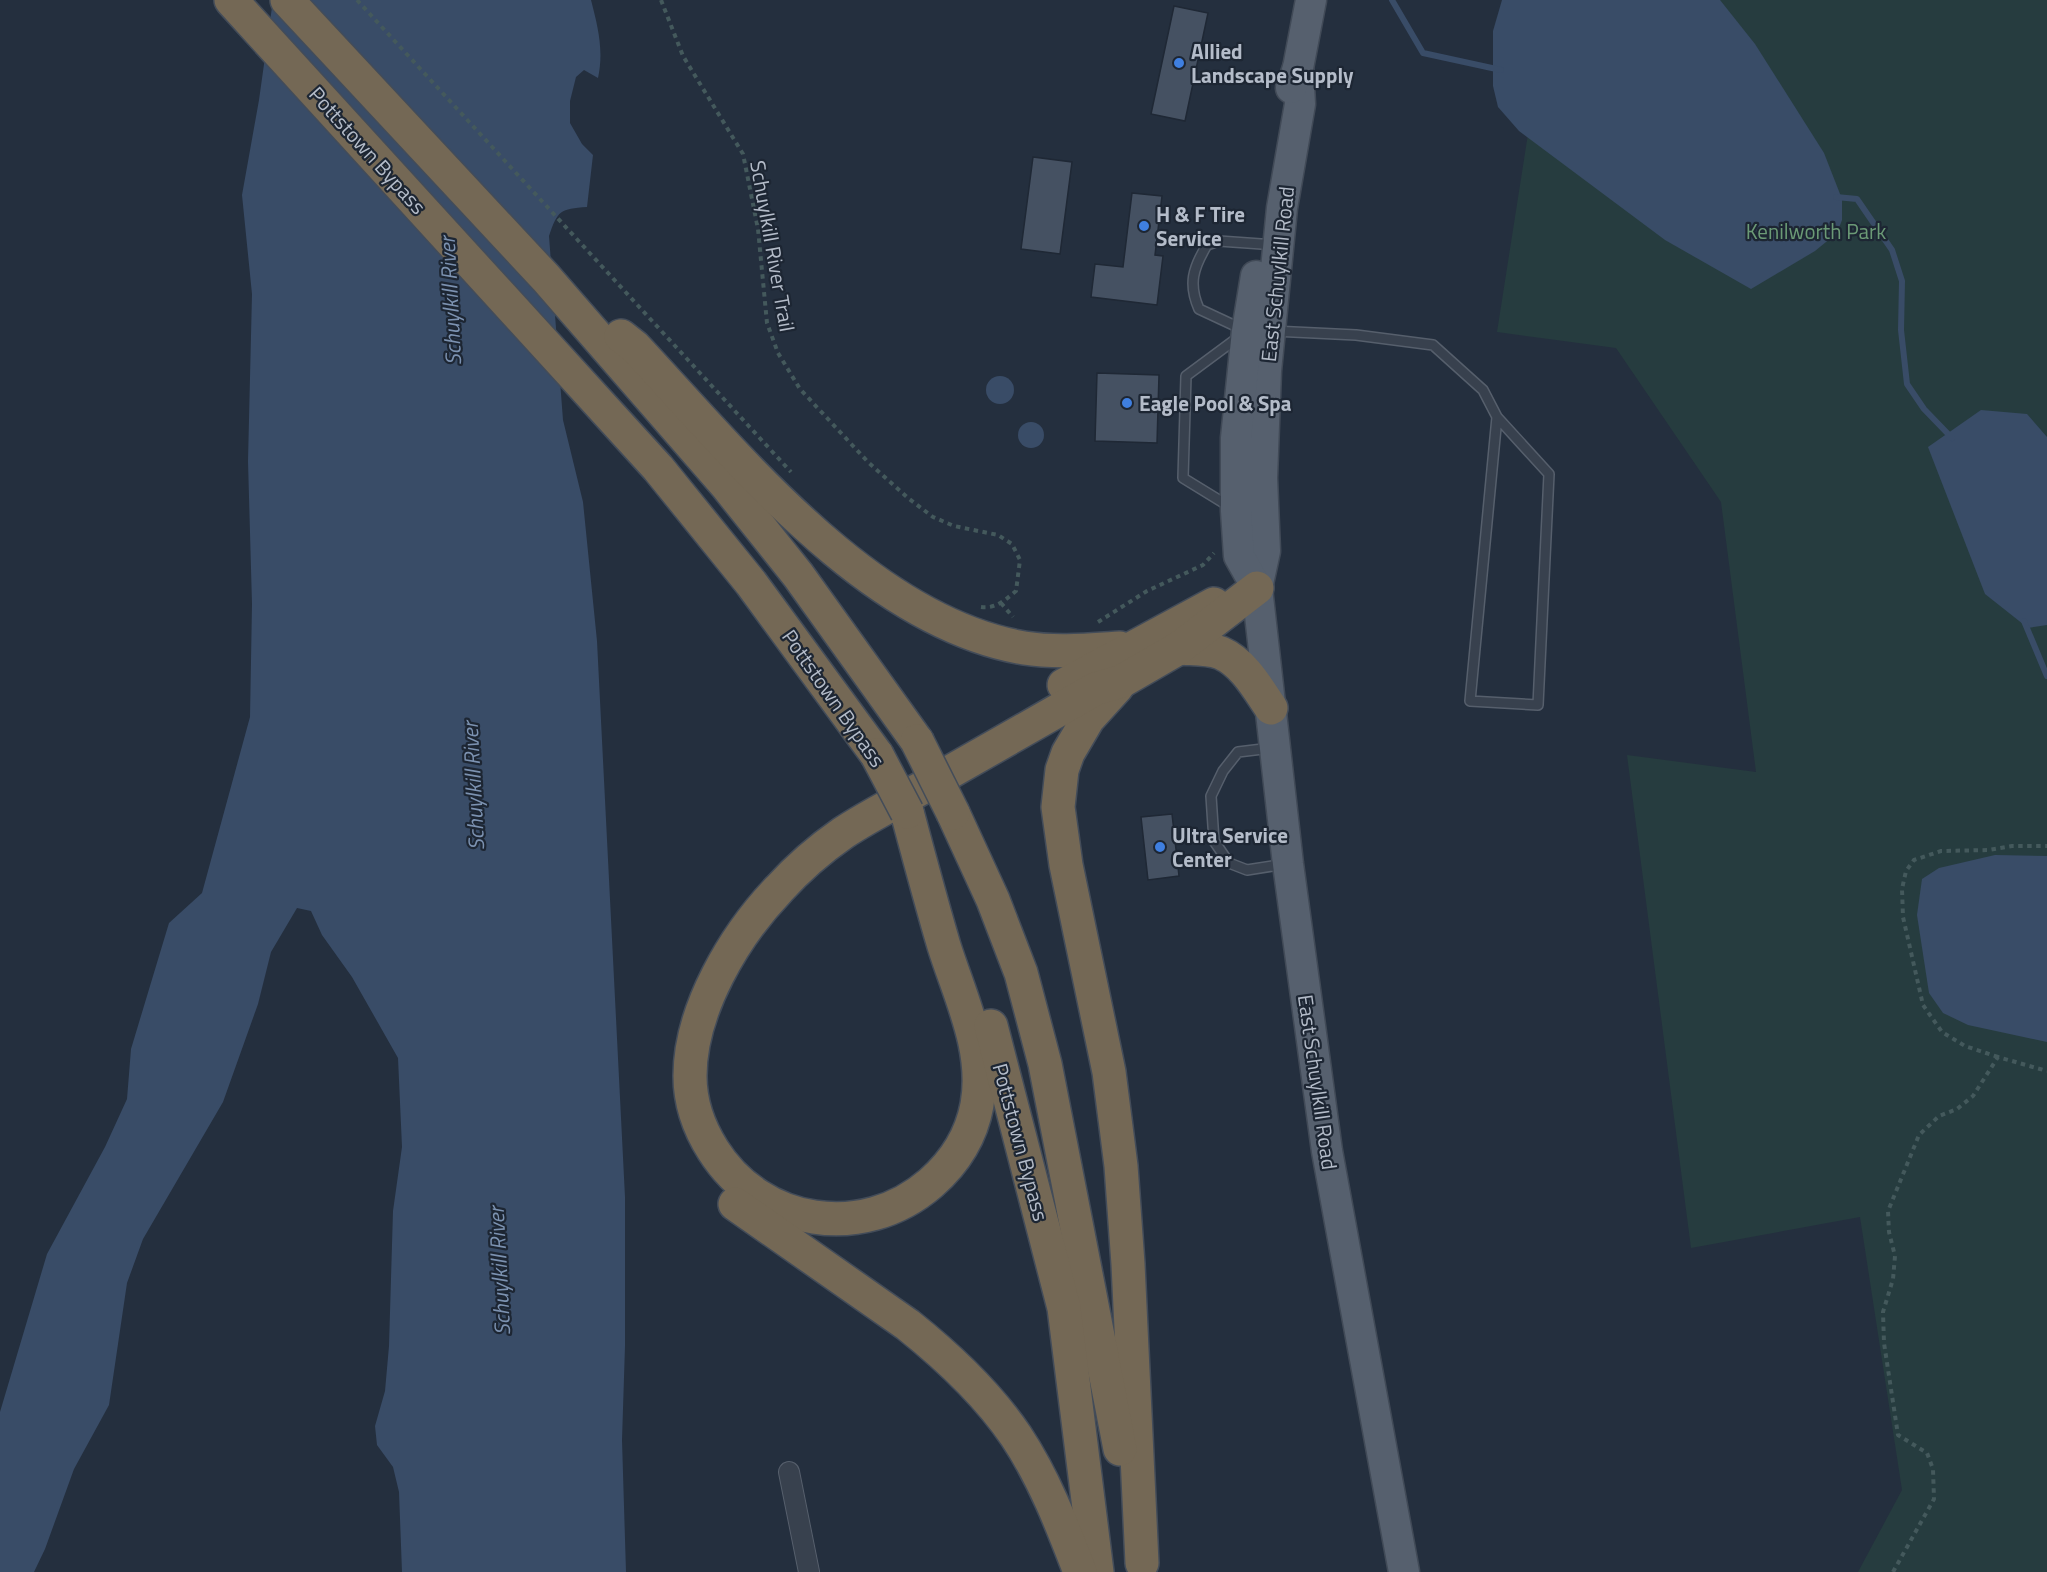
<svg xmlns="http://www.w3.org/2000/svg" width="2047" height="1572" font-family="'Titillium Web',sans-serif">
  <style>
    .green { fill: #263c3f }
    .water { fill: #394c67 }
    .lines { fill: none; stroke-linecap: round; stroke-linejoin: round }
    .stream { stroke: #394c67; stroke-width: 6 }
    .building { fill: #455162; stroke: #1f2835; stroke-width: 1.5 }
    .lane-casing { stroke: #565f6c; stroke-width: 12 }
    .street-casing { stroke: #565f6c; stroke-width: 22 }
    .primary-casing { stroke: #414a57; stroke-width: 33 }
    .highway-casing { stroke: #434c59; stroke-width: 36 }
    .path { stroke: #44595c; stroke-width: 4; stroke-dasharray: 4.5 4.5; stroke-linecap: butt }
    .lane { stroke: #38414e; stroke-width: 9 }
    .street { stroke: #38414e; stroke-width: 20 }
    .primary { stroke: #56606e; stroke-width: 30 }
    .highway { stroke: #746855; stroke-width: 33 }
    .highway-bridge-casing { stroke: #434c59; stroke-width: 36; stroke-linecap: butt }
    .highway-bridge { stroke: #746855; stroke-width: 33 }
    .shop-dot { fill: #3f7fe0; stroke: #1d2633; stroke-width: 2 }
    .labels { text-anchor: middle; dominant-baseline: central; stroke-width: 4.5; stroke-linejoin: round; paint-order: stroke }
    .poi-label { font-size: 21px; font-weight: bold; fill: #b4bcc9; stroke: #1d2633; text-anchor: start }
    .street-label { font-size: 21px; fill: #b4bcc9; stroke: #1d2633 }
    .park-label { font-size: 21px; fill: #6b9a76; stroke: #1d2633 }
    .water-label { font-size: 22px; font-style: italic; fill: #7c92b1; stroke: #1d2633 }
  </style>
  <rect width="100%" height="100%" fill="#242f3e"/>
  <!-- green -->
  <path class="green" d="M1549,0H2047V1572H1858L1902,1490L1860,1217L1691,1248L1627,755L1756,772L1721,502L1616,348L1497,332Z"/>
  <!-- water -->
  <g class="water">
    <path d="M273,0H591C598,27 604,51 598,78L584,70L576,77L570,101V123L582,144L593,155L587,207C560,209 558,210 549,236L563,420L583,502L597,641L625,1197V1346L622,1440L626,1572H402L399,1492L393,1467L377,1445L375,1426L385,1391L389,1346L393,1211L402,1147L398,1058L352,977L322,935L311,911L297,908L271,952L258,1004L223,1102L143,1239L127,1283L109,1405L74,1469L45,1549L34,1572H0V1412L47,1254L105,1147L127,1099L131,1049L169,923L202,893L250,717L252,604L248,461L252,294L242,195L259,100Z"/>
    <path d="M1502,0H1720L1755,44L1824,153L1842,199V220L1837,233L1815,251L1751,289L1665,240L1519,131L1498,107L1493,86V31Z"/>
    <circle cx="1000" cy="390" r="14"/>
    <path d="M1981,410L2027,414L2047,437V625L2028,628L1985,594L1928,447Z"/>
    <circle cx="1031" cy="435" r="13"/>
    <path d="M1995,855L2047,856V1042L1968,1025L1943,1013L1929,993L1917,915L1922,879L1939,868Z"/>
  </g>
  <g class="lines">
    <!-- stream -->
    <g class="stream">
      <path d="M1392,0L1423,53L1501,70"/>
      <path d="M1836,197L1857,199L1892,250L1902,281L1901,330L1907,384L1924,409L1952,438"/>
      <path d="M2024,621L2047,676"/>
    </g>
  </g>
  <!-- building -->
  <g class="building">
    <path d="M1174,6L1208,13L1185,121L1151,114Z"/>
    <path d="M1033,157L1072,162L1060,254L1021,249Z"/>
    <path d="M1132,193L1162,196L1155,255L1163,256L1157,305L1091,297L1095,264L1123,267Z"/>
    <path d="M1097,373L1159,375L1157,443L1095,441Z"/>
    <path d="M1172,814L1179,876L1148,880L1141,817Z"/>
  </g>
  <g class="lines">
    <defs>
      <g id="lane">
        <path d="M1244,330L1199,309C1188,284 1193,268 1207,245L1219,241L1274,245"/>
        <path d="M1273,331L1356,335L1433,345L1483,390L1497,417L1470,701L1538,705L1549,474L1497,417"/>
        <path d="M1232,508L1183,478L1186,376L1240,336"/>
        <path d="M1271,748L1238,752L1223,771L1211,796L1214,841L1229,863L1247,870L1285,864"/>
      </g>
      <path id="street" d="M789,1472L809,1572"/>
      <g id="primary">
        <path d="M1298,68L1300,104L1282,208L1266,371L1262,478L1265,551L1257,588L1288,864L1327,1151L1404,1572"/>
        <path d="M1291,88L1298,68L1311,0"/>
        <path d="M1256,276L1247,331L1236,438V511L1239,556L1257,588"/>
      </g>
      <g id="highway">
        <path d="M231,0L658,468L751,583L877,755"/>
        <path d="M287,0L546,278L727,486L798,575L917,741"/>
        <path d="M621,336L635,347C737,456 869,622 1024,648C1056,653 1088,650 1120,648"/>
        <path d="M1179,648C1192,649 1209,648 1221,653C1244,663 1258,689 1271,708"/>
        <path d="M1064,685L1214,604"/>
        <path d="M1117,687L1088,719L1068,753L1062,770L1058,807L1066,865L1109,1072L1121,1166L1128,1264L1142,1563"/>
        <path d="M907,812C919,857 931,902 944,946C960,997 987,1050 977,1105C971,1137 955,1162 931,1183C863,1242 761,1226 713,1150C699,1128 690,1103 690,1076C690,1010 734,936 779,889C798,868 820,849 843,833C870,815 901,800 929,784C985,752 1040,721 1095,689L1122,681L1179,648L1257,588"/>
        <path d="M953,813L993,900L1021,973L1045,1064L1120,1449"/>
        <path d="M991,1026L1064,1308L1097,1572"/>
        <path d="M735,1204L908,1325C948,1357 987,1393 1016,1436C1044,1478 1062,1525 1080,1572"/>
      </g>
    </defs>
    <!-- lane casing -->
    <use href="#lane" class="lane-casing"/>
    <!-- street casing -->
    <use href="#street" class="street-casing"/>
    <!-- primary casing -->
    <use href="#primary" class="primary-casing"/>
    <!-- highway casing -->
    <use href="#highway" class="highway-casing"/>
    <!-- path -->
    <g class="path">
      <path d="M357,0L791,472"/>
      <path d="M661,0L683,56L743,154L758,229L767,323L778,353L800,389L868,462L908,498L933,517L954,526L998,535L1012,544L1020,560L1016,591C1005,600 996,609 981,607"/>
      <path d="M1001,603L1013,617"/>
      <path d="M1098,622L1147,591L1203,565L1214,553"/>
      <path d="M1998,1057L1965,1046L1942,1032L1923,1005L1903,917L1902,889L1906,871L1914,860L1941,851L1989,850L2012,846H2047"/>
      <path d="M1893,1572L1934,1499L1933,1469L1927,1453L1898,1435L1884,1343L1883,1312L1893,1279L1895,1256L1889,1232L1888,1211L1919,1135L1939,1116L1957,1109L1973,1096L1998,1057L2047,1071"/>
    </g>
    <!-- lane -->
    <use href="#lane" class="lane"/>
    <!-- street -->
    <use href="#street" class="street"/>
    <!-- primary -->
    <use href="#primary" class="primary"/>
    <!-- highway -->
    <use href="#highway" class="highway"/>
    <defs>
      <g id="highway-bridge">
        <path d="M917,741L953,813"/>
        <path d="M877,755L907,812"/>
      </g>
    </defs>
    <!-- highway-bridge casing -->
    <use href="#highway-bridge" class="highway-bridge-casing"/>
    <!-- highway-bridge -->
    <use href="#highway-bridge" class="highway-bridge"/>
  </g>
  <!-- markers -->
  <g class="shop-dot">
    <circle cx="1179" cy="63" r="6"/>
    <circle cx="1144" cy="226" r="6"/>
    <circle cx="1127" cy="403" r="6"/>
    <circle cx="1160" cy="847" r="6"/>
  </g>
  <g class="labels">
    <!-- poi labels -->
    <g class="poi-label">
      <text x="1191" y="51">Allied<tspan x="1191" dy="24">Landscape Supply</tspan></text>
      <text x="1156" y="214">H &amp; F Tire<tspan x="1156" dy="24">Service</tspan></text>
      <text x="1139" y="403">Eagle Pool &amp; Spa</text>
      <text x="1172" y="835">Ultra Service<tspan x="1172" dy="24">Center</tspan></text>
    </g>
    <!-- street labels -->
    <g class="street-label">
      <text transform="translate(368 150) rotate(48)">Pottstown Bypass</text>
      <text transform="translate(773 246) rotate(80)">Schuylkill River Trail</text>
      <text transform="translate(1277 274) rotate(-84)">East Schuylkill Road</text>
      <text transform="translate(834 698) rotate(55)">Pottstown Bypass</text>
      <text transform="translate(1318 1082) rotate(82)">East Schuylkill Road</text>
      <text transform="translate(1021 1142) rotate(75)">Pottstown Bypass</text>
    </g>
    <!-- park labels -->
    <g class="park-label">
      <text x="1816" y="231">Kenilworth Park</text>
    </g>
    <!-- water labels -->
    <g class="water-label">
      <text transform="translate(450 301) rotate(-93)">Schuylkill River</text>
      <text transform="translate(473 786) rotate(-93)">Schuylkill River</text>
      <text transform="translate(499 1271) rotate(-93)">Schuylkill River</text>
    </g>
  </g>
</svg>
